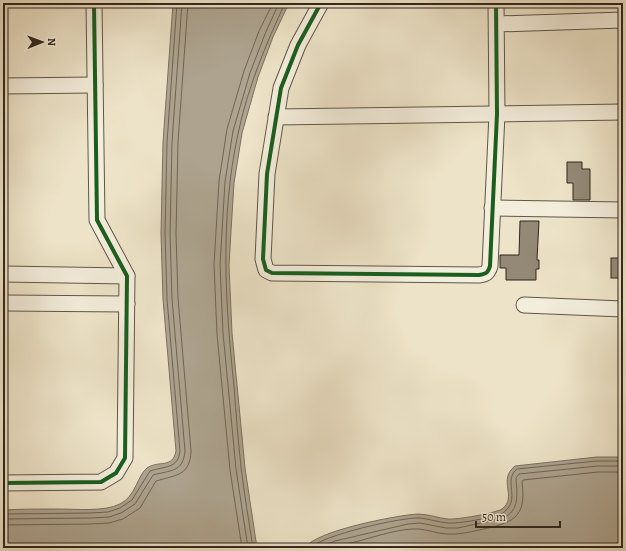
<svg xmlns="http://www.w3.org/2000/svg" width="626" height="551" font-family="Alegreya,serif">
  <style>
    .water { fill: #ada38e; stroke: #7b7161 }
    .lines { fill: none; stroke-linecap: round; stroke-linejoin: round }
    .shore { stroke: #6f6556; stroke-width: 1 }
    .building { fill: #938976; stroke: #31271d }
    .minor-casing { stroke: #605648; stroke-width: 17 }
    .minor { stroke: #f3eddb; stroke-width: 15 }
    .cycleway-casing { stroke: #f3eddb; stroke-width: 6 }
    .cycleway { stroke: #1b5e20; stroke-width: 4 }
  </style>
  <rect width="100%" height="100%" fill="#ede3c8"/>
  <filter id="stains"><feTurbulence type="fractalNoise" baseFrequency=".005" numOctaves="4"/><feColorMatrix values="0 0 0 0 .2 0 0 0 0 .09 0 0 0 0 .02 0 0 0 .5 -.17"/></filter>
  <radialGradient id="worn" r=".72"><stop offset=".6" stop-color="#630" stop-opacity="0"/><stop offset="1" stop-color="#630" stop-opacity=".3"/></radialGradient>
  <!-- water -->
  <g class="water">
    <path d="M173,3H289L273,37L258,77L242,133L234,183L231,231L229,266L232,333L245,468L257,548H3V510C22,509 40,509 59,509C76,509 104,512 120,504C136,496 137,476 147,468C158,460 173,469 176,451L163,299L161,234L163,142Z"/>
    <path d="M597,457H623V548H305C314,531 398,515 418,514C428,514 438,518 448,519C456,520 496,513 502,509C518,497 497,480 515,466Z"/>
  </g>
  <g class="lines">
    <!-- shore -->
    <g class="shore">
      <path d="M3,514L91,513L108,512L120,508L132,500L150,471C165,466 178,469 180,451L167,299L165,234L167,142L177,3"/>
      <path d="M3,519L91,518L109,517L121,513L135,504L153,475C170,470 183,473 185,451L172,299L170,234L172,142L182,3"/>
      <path d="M3,525L91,524L109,523L123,519L140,508L156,481C176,475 190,476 191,451L178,298L176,234L178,142L188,3"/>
      <path d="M242,548L230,470L217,334L214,265L219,181L227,129L244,71L259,31L273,3"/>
      <path d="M248,548L236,469L223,333L220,265L225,182L233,131L250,73L265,34L279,3"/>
      <path d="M253,548C249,521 244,494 241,467C238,440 236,413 234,386C225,302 220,217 238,134C247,89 266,44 285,3"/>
      <path d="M310,548C322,535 402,517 420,518C429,519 438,522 447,523C460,524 489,518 501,514C504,513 506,510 508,508C518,496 504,479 517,469L597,461H623"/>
      <path d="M319,548L335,541L408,524L420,523L446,528H458L503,518C520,511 517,493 516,478L519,474L598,466H623"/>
      <path d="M333,548C341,544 351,543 359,541C377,536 401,528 419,529C428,530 437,533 446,534C458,535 469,532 479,530C512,523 527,519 522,482L523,480L598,472H623"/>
    </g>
  </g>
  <!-- building -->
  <g class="building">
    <path d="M567,162H582V169H590V200H573V183H567Z"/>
    <path d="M520,221H539L537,260H539V269H536V280H506V268H500V255H519Z"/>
    <rect x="611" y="258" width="12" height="20"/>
  </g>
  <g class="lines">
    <defs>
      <g id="minor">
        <path d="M321,3L298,45L281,88L267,174L263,259L266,270L272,273L479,275C486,274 488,273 490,266L497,114L496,3"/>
        <path d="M497,24L623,20"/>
        <path d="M3,86L95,85"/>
        <path d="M276,117L623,112"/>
        <path d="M492,208L623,210"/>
        <path d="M3,274L127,276"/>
        <path d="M3,303L127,304"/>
        <path d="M524,305L623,309"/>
        <path d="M3,483L101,482L116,473L125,458L127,276L97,220L94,3"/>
      </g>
    </defs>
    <!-- minor casing -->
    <use href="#minor" class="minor-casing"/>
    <!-- minor -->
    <use href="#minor" class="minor"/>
    <defs>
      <g id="cycleway">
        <path d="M321,3L298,45L281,88L267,174L263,259L266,270L272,273L479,275C486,274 488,273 490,266L497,114L496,3"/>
        <path d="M3,483L101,482L116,473L125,458L127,276L97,220L94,3"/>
      </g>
    </defs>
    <!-- cycleway casing -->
    <use href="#cycleway" class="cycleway-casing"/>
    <!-- cycleway -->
    <use href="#cycleway" class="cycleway"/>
  </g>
  <!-- margin -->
  <rect width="626" height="551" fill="none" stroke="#ede3c8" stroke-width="16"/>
  <rect x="4" y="4" width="618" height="543" fill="none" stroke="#31271d" stroke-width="2"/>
  <rect x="8" y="8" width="610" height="535" fill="none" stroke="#31271d"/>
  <!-- north arrow -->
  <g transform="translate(42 42) rotate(89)" stroke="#f3eddb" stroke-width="3" paint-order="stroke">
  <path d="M0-3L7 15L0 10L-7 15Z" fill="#31271d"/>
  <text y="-6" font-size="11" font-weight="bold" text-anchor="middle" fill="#31271d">N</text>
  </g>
  <!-- scale -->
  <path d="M476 521v6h84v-6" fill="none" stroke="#31271d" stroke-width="2"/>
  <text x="482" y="521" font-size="12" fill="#31271d" stroke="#f3eddb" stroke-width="3" paint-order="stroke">50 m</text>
  <rect width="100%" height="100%" filter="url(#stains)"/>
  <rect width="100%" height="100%" fill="url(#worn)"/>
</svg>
